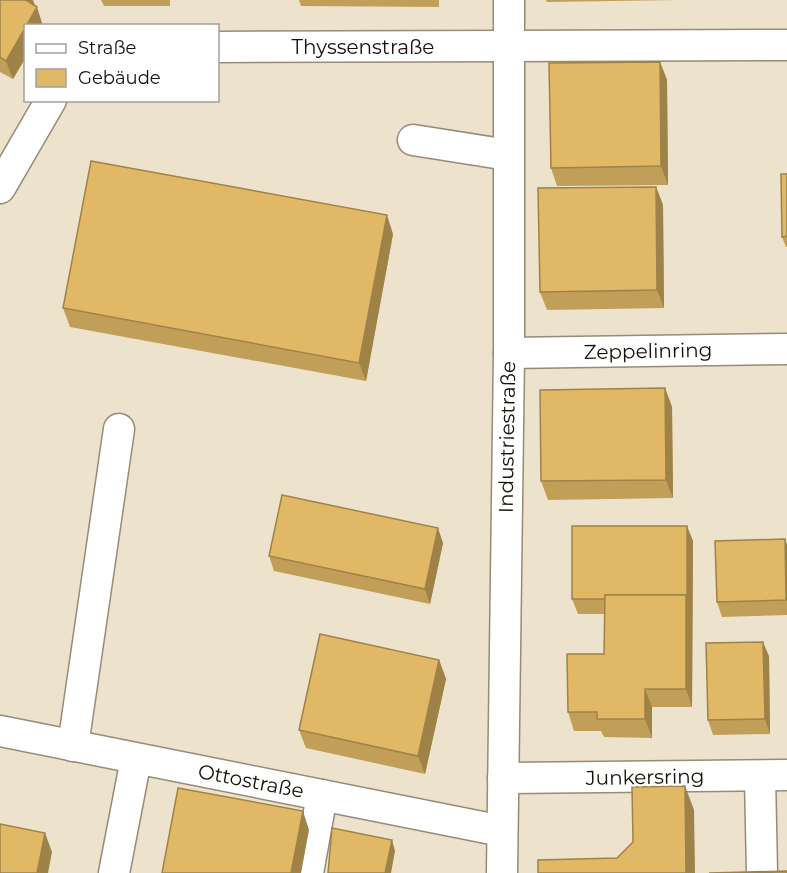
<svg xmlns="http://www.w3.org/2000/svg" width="787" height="873" font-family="Montserrat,sans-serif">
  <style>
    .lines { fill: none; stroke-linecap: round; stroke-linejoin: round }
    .minor-casing { stroke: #958b76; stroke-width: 33 }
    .minor { stroke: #fff; stroke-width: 30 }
    .wall { fill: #c29f58 }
    .shaded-wall { fill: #9e8247 }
    .building { fill: #e1b966; stroke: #9e8247; stroke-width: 1.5 }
    .labels { text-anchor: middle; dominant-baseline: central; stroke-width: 4.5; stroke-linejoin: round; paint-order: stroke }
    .street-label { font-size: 20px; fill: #151109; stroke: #fff }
  </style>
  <rect width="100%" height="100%" fill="#ede2cb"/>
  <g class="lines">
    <defs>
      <g id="minor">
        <path d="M218,47L787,45"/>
        <path d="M413,140L508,155"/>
        <path d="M0,188L51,100"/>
        <path d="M509,353L787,349"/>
        <path d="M0,731L502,831"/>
        <path d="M73,746L119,429"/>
        <path d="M760,776L762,873"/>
        <path d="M503,778L787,775"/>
        <path d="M114,873L136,759"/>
        <path d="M308,873L322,795"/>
        <path d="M502,873L509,353V0"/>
      </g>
    </defs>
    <!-- minor casing -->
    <use href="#minor" class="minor-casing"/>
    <!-- minor -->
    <use href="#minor" class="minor"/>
  </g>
  <!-- wall -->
  <g class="wall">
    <path d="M0,0L44,25L13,79L0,72Z"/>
    <path d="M101,0H170V6H104Z"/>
    <path d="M299,0H439V7L301,6Z"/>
    <path d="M546,0H679L547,2Z"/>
    <path d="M660,62L667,80L668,185L557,186L551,168Z"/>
    <path d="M787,174V247H786L782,237Z"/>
    <path d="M656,187L663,205L664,308L547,310L540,292Z"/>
    <path d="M393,234L366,381L70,327L63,308Z"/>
    <path d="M665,388L672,407L673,498L548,500L541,481Z"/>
    <path d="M785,539L787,545V615L722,617L717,602Z"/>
    <path d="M693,541L692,707H652V738L604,737L601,731H574L568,712L604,654L605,614H578L572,599Z"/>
    <path d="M443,543L430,604L274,571L269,556Z"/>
    <path d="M769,656L770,734L713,735L708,720Z"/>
    <path d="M439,660L446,679L425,774L306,748L299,730Z"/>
  </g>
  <!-- shaded-wall -->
  <g class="shaded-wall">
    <path d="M25,0H33L36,8L37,7L43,26H26Z"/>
    <path d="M26,27V57L13,79L6,61Z"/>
    <path d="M660,62L667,80L668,185L661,166Z"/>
    <path d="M656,187L663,205L664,308L657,290Z"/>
    <path d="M387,215L393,234L366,381L359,363Z"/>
    <path d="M665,388L672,407L673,498L666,480Z"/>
    <path d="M687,526L693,541L692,707L686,689V595Z"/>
    <path d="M438,528L443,543L430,604L425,589Z"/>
    <path d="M785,539L787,545V601L786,600Z"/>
    <path d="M763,642L769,656L770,734L765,719Z"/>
    <path d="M439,660L446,679L425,774L418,756Z"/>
    <path d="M645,689L652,707V738L645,719Z"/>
    <path d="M685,786L694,810L695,873H686Z"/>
    <path d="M303,811L309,830L301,873H291Z"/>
    <path d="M45,833L52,852L48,873H37Z"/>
    <path d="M392,840L395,851L391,873H385Z"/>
  </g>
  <!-- building -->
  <g class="building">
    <path d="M0,0H26L37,7L6,61L0,57Z"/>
    <path d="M660,62L661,166L551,168L549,63Z"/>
    <path d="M91,161L387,215L359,363L63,308Z"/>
    <path d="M781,174H787V236L782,237Z"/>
    <path d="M656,187L657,290L540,292L538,188Z"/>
    <path d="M665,388L666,480L541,481L540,390Z"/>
    <path d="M282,495L438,528L425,589L269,556Z"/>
    <path d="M572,526H687V598L686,595H605V599H572Z"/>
    <path d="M785,539L786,600L717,602L715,541Z"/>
    <path d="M605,595H686V689H645V719H597V712H568L567,654H604Z"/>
    <path d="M320,634L439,660L418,756L299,730Z"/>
    <path d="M763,642L765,719L708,720L706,643Z"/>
    <path d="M685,786L686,873H538V860L617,858L633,842L632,787Z"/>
    <path d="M178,788L303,811L291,873H162Z"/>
    <path d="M0,824L45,833L37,873H0Z"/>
    <path d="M332,828L392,840L385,873H328Z"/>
    <path d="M787,871V873H709Z"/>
  </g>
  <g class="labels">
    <!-- street labels -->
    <g class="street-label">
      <text x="363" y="47">Thyssenstraße</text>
      <text transform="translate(648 351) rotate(-1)">Zeppelinring</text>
      <text transform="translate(507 437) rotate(-89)">Industriestraße</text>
      <text transform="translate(645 777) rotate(-1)">Junkersring</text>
      <text transform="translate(251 781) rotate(11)">Ottostraße</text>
    </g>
  </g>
  <!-- legend -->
  <rect x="24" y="24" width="195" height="78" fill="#ffffff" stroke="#a1a09d" stroke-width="1.5"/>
  <rect x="36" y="44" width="30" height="9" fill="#ffffff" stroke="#a1a09d" stroke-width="1.5"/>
  <text x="78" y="54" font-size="18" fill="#151109">Straße</text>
  <rect x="36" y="69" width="30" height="18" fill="#e1b966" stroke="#a1a09d" stroke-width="1.5"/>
  <text x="78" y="84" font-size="18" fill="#151109">Gebäude</text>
</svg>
